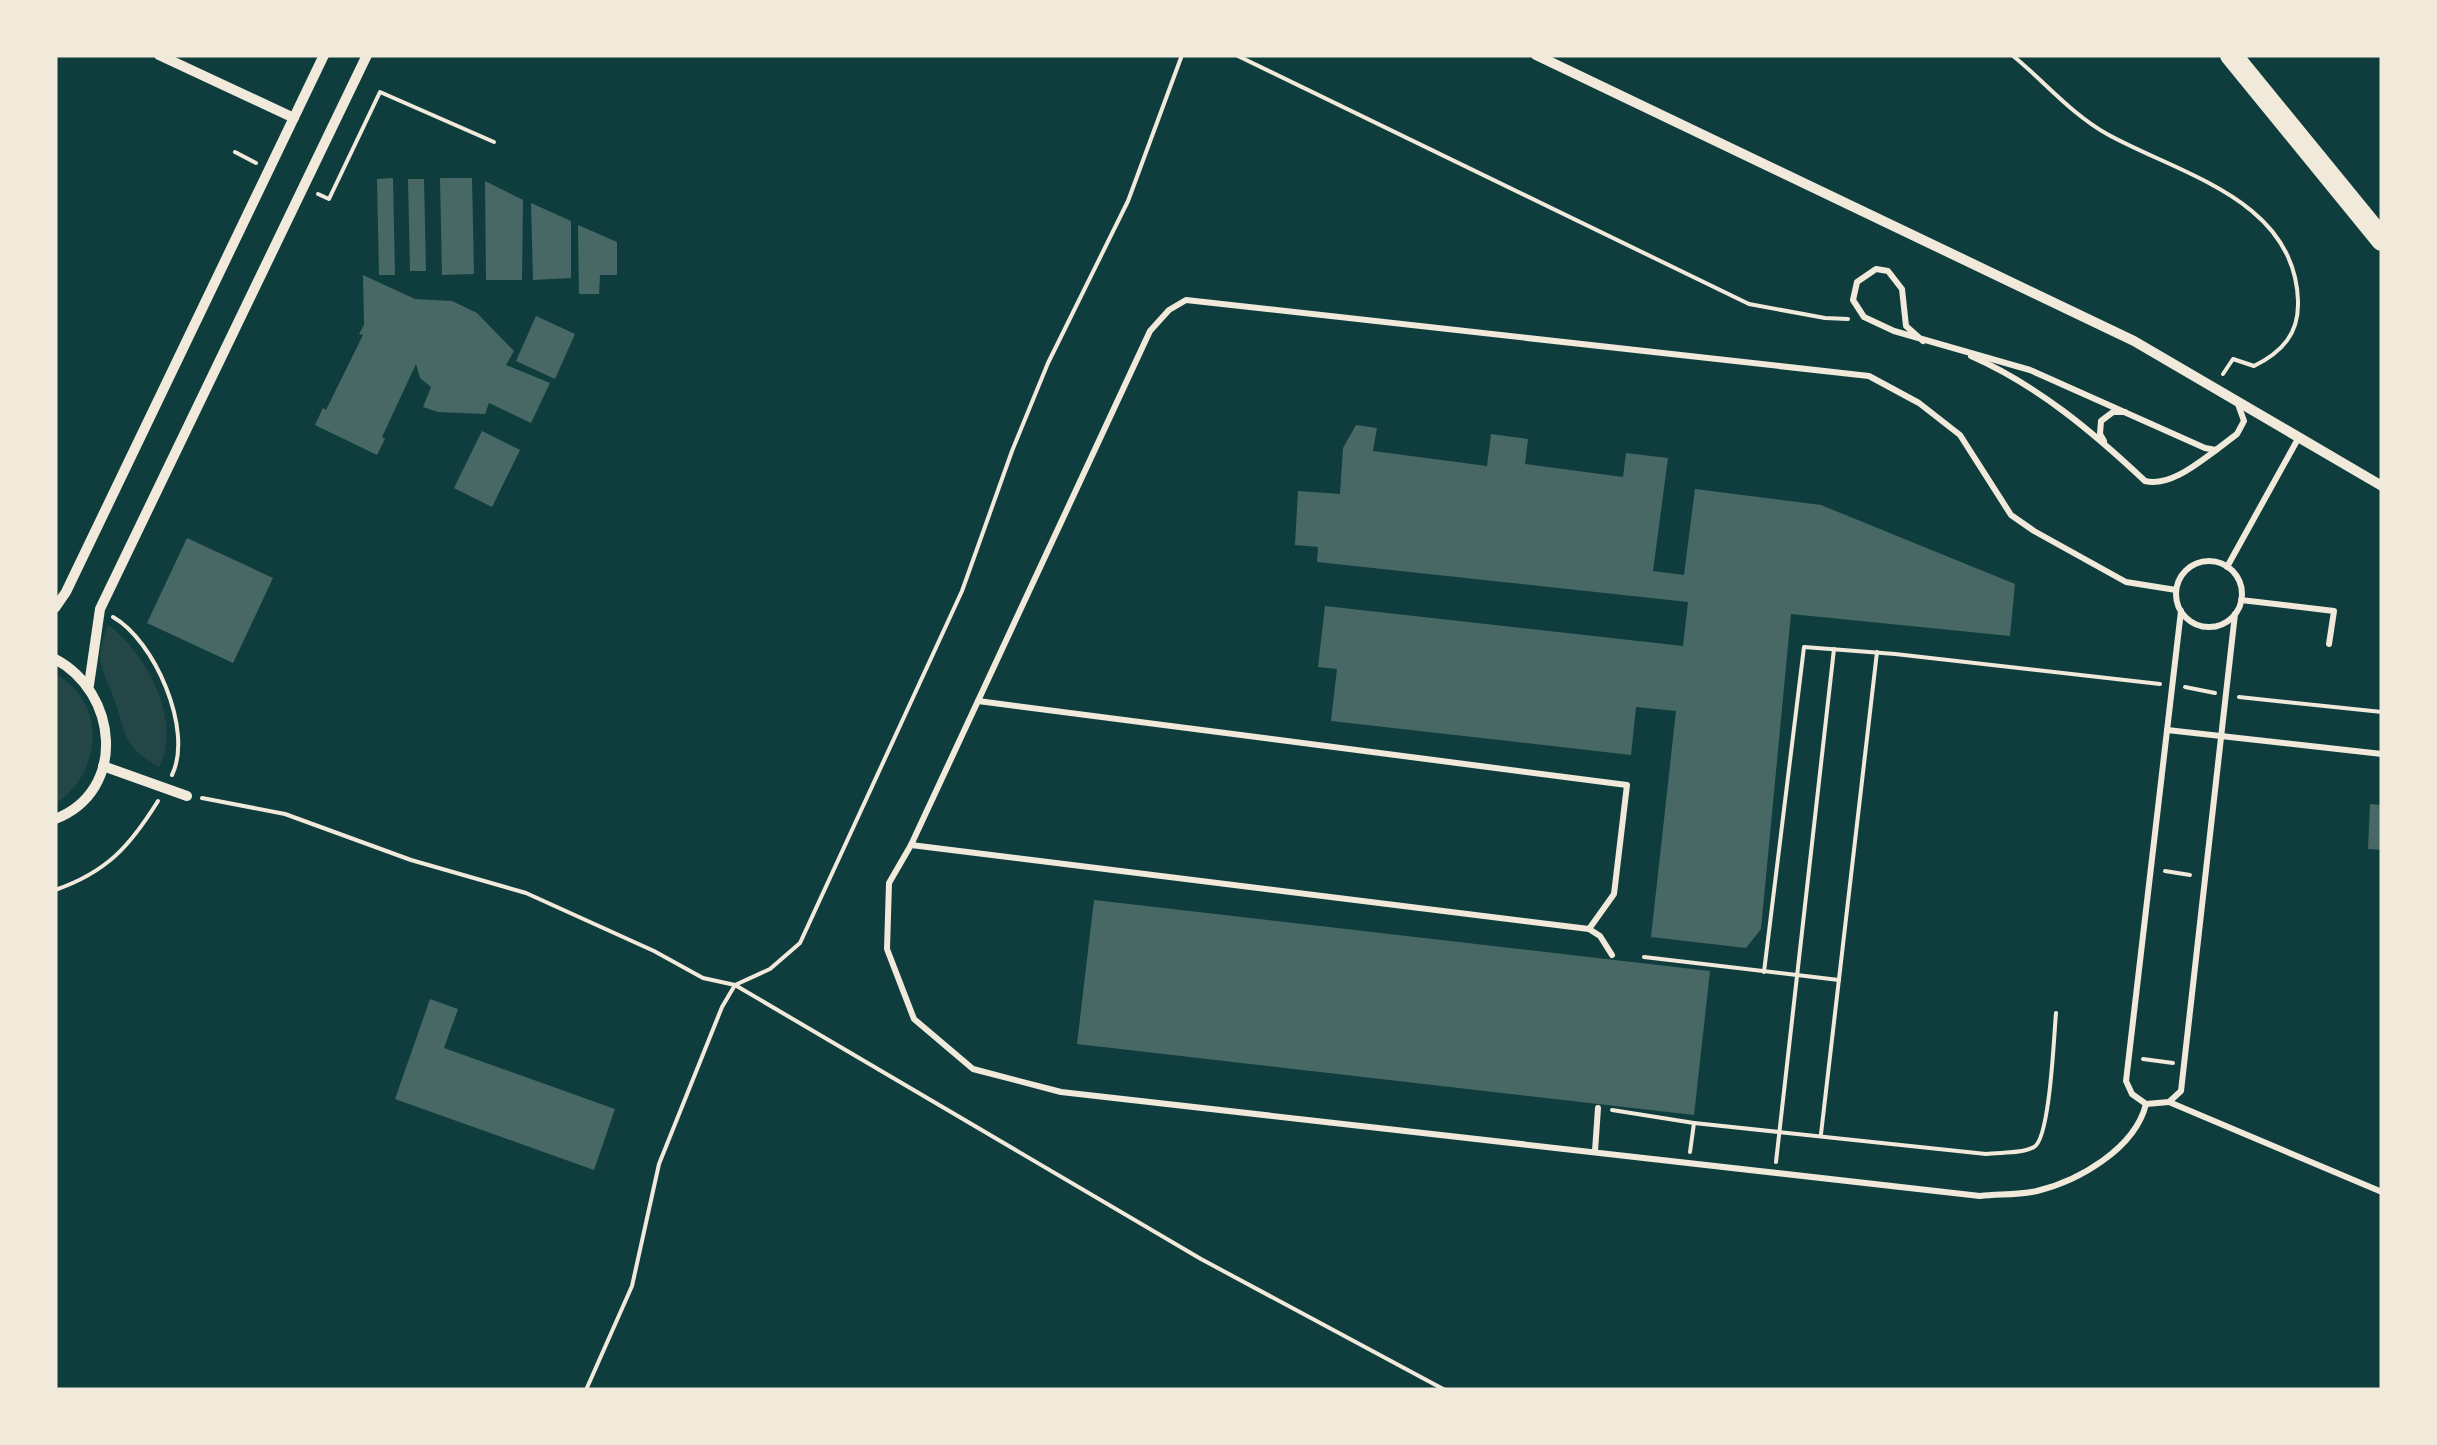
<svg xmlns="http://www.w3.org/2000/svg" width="2437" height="1445" font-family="Arial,sans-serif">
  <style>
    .green { fill: #244646 }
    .building { fill: #486865 }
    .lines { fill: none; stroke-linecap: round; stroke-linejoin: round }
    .path { stroke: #f1e9da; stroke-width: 4 }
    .service { stroke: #f1e9da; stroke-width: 6 }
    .minor { stroke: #f1e9da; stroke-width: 10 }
    .motorway { stroke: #f1e9da; stroke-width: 22 }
  </style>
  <rect width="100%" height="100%" fill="#0f3d3e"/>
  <!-- green -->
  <g class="green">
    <path d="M108,625C146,653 183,720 159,767C124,747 127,737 115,702C104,668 92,663 108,625Z"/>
    <path d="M55,674C109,702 101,775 55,804Z"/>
  </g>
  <!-- building -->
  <g class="building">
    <path d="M393,178L395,275H379L377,179Z"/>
    <path d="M440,178H472L474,274L442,275Z"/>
    <path d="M408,179H424L426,271H410Z"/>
    <path d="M485,181L523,200L522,280H486Z"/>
    <path d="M531,203L571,221V278L533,280Z"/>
    <path d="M578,225L617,242V275H600L599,294H579Z"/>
    <path d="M363,275L415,299L452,301L477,313L514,351L506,365L550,383L531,423L489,403L485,414L438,412L423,407L431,387L420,378L416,364L382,437L385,439L377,455L315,425L323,408L326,410L363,335L359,334L364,325Z"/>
    <path d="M536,316L575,334L555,379L516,361Z"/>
    <path d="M1356,425L1377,428L1373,451L1487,466L1491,434L1528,439L1525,464L1623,477L1626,453L1668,458L1653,571L1684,575L1695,489L1821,505L2015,584L2010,636L1791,614L1761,929L1746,948L1651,937L1676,711L1636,707L1631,755L1331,721L1337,669L1318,667L1325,606L1683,646L1688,602L1317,562L1318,547L1295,545L1298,491L1340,494L1343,448Z"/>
    <path d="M482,431L520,450L492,507L454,488Z"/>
    <path d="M187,538L273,578L233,663L147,623Z"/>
    <path d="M2370,804L2382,805V850L2368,849Z"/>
    <path d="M1094,900L1710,971L1694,1115L1077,1044Z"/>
    <path d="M430,999L458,1009L444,1048L615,1109L594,1170L395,1099Z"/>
  </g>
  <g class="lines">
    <!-- path -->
    <g class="path">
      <path d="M1236,55L1749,304L1825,318L1848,319"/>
      <path d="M2012,55C2043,80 2071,114 2107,134C2179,174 2295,199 2298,301C2299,334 2282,352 2254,366L2233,359L2223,374"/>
      <path d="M235,152L256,163"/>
      <path d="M318,194L329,199L380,92L494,142"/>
      <path d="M113,617C154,640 194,730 172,775"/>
      <path d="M2185,687L2215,693"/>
      <path d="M2239,697L2382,712"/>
      <path d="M202,798L285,814L411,860L526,893L654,951L703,978L735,985L1201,1259L1445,1390"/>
      <path d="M2165,871L2190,875"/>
      <path d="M55,890C107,872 130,846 158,801"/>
      <path d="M1644,957L1839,980"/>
      <path d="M1764,972L1804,647L1895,654L2160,684"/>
      <path d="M2143,1059L2173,1063"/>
      <path d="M1612,1110L1694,1123"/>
      <path d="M1821,1134L1877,652"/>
      <path d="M1690,1152L1694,1123L1986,1154C2000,1152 2022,1154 2034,1147C2050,1139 2054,1034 2056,1013"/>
      <path d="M1776,1162L1834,649"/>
      <path d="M586,1390L632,1286L659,1164L722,1007L735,985L770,969L800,943L962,591L1012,451L1048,363L1128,201L1182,55"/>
    </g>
    <!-- service -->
    <g class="service">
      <path d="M1923,341L1906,326L1902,289L1888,271L1876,269L1857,282L1853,300L1864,317L1894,331L2030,370L2205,448L2216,450L2237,434L2244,421L2238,404"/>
      <path d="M1971,356C2037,385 2093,432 2145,481C2169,487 2197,464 2216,450"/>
      <path d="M2104,441L2100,434L2101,421L2113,412H2125"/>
      <circle cx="2209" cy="594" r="33"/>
      <path d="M2227,567L2299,437"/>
      <path d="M2241,600L2334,611L2329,644"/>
      <path d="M2181,611L2126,1081L2132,1094L2146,1104L2169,1102L2181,1091L2235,614"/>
      <path d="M2167,730L2382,754"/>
      <path d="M911,845L1589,929L1614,894L1627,785L978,701"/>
      <path d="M1589,929L1600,936L1612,955"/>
      <path d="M2169,1102L2382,1192"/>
      <path d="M2146,1104C2135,1149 2078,1181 2037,1191C2019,1195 1999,1194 1980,1196L1061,1092L973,1069L914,1019L887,949L889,883L911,845L1150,331L1169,310L1186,300L1869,376L1919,403L1960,435L2011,515L2034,531L2126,582L2176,590"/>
      <path d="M1595,1151L1598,1108"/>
    </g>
    <!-- minor -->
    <g class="minor">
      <path d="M159,55L294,118"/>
      <path d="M1536,55L2134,341L2382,486"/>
      <path d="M55,608L66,592L324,55"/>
      <path d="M55,659C118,692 128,791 55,819"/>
      <path d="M89,685L100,609L367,55"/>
      <path d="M103,766L187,796"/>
    </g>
    <!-- motorway -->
    <path class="motorway" d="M2231,55L2382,240"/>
  </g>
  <!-- border -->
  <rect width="2437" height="1445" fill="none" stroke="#f1e9da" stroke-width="115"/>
</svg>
